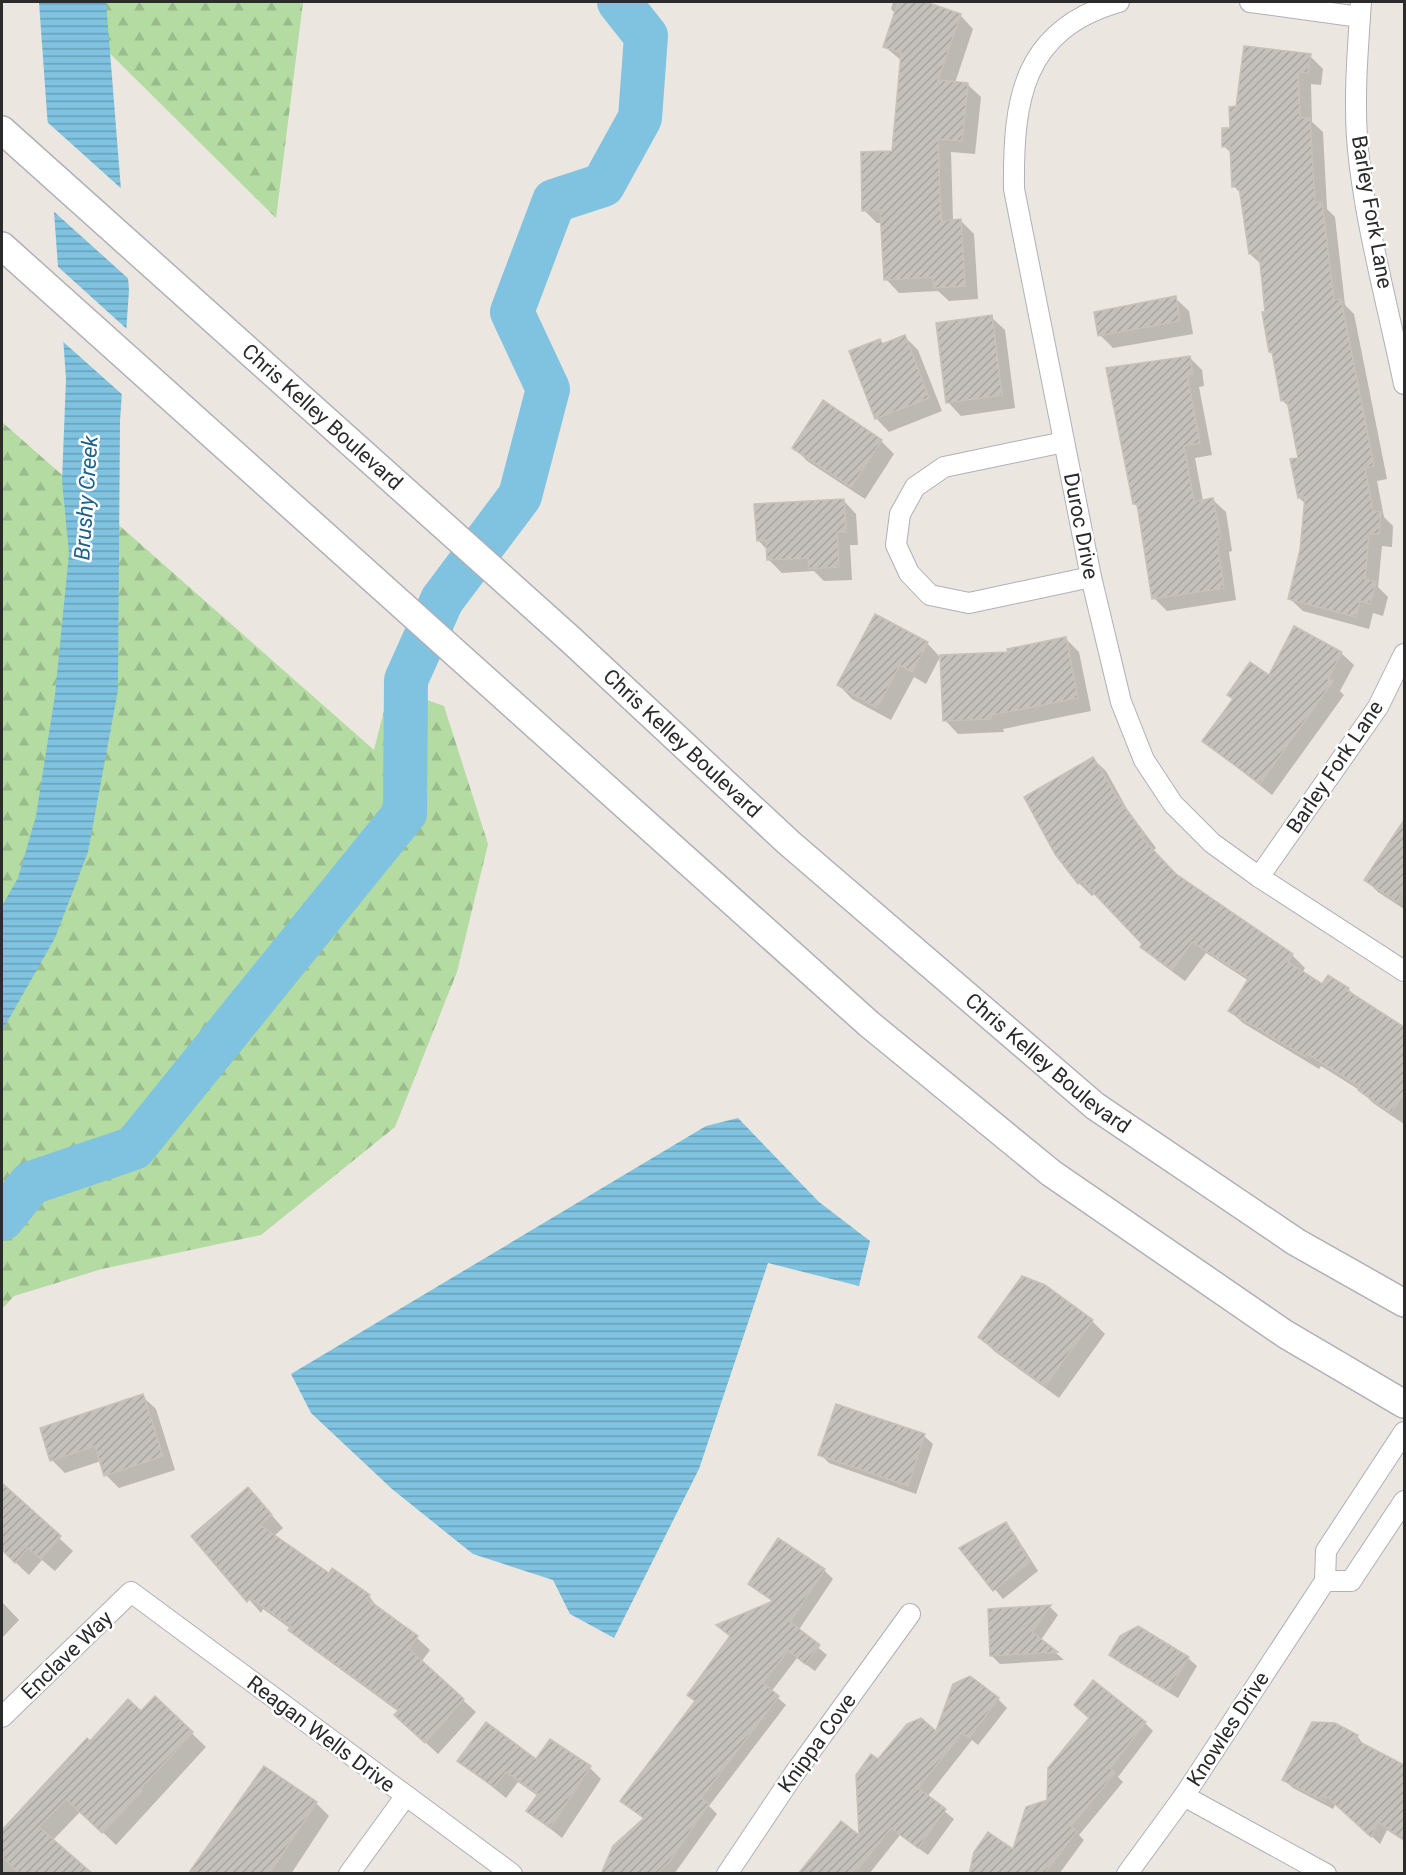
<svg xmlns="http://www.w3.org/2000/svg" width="1406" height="1875" font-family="Roboto,sans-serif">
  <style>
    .forest { fill: url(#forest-firs) }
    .water { fill: url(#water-rules) }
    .pier { fill: #ebe6df }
    .shadow { fill: #0003 }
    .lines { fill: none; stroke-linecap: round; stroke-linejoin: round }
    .river { stroke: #7fc3e0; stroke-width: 44 }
    .building { fill: url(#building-hatch); stroke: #c6c2b8; stroke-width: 1.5 }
    .street-casing { stroke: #afb0b9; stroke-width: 22 }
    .secondary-casing { stroke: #afb0b9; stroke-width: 30 }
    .street { stroke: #fff; stroke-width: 20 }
    .secondary { stroke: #fff; stroke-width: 27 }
    .labels { text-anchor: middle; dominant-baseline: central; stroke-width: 5; stroke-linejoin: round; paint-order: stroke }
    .street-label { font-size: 21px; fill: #2b2b2b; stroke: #fff }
    .water-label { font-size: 22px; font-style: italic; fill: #1e628c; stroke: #fff }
  </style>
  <defs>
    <pattern id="forest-firs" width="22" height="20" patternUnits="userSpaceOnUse" patternTransform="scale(1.5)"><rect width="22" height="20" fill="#b3dba2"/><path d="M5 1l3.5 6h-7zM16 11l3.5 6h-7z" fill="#9abc8c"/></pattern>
    <pattern id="water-rules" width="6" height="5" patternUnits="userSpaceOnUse" patternTransform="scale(1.5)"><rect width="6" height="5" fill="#7fc3e0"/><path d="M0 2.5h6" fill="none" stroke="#689fb6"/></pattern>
    <pattern id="building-hatch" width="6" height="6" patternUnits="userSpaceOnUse" patternTransform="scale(1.5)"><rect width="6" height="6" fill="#c4c0ba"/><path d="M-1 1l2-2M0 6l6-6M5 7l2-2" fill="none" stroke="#a9a5a0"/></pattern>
  </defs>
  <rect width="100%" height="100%" fill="#ebe6df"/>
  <!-- forest -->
  <g class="forest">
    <path d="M58,2H303L276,218Z"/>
    <path d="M2,422L374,750L390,687L444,706L488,844L457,972L395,1127L261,1235L102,1269L14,1296L2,1309Z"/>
  </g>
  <!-- water -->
  <g class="water">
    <path d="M39,2H106L129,290L120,421L118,690L88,852L55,938L2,1031V906L18,878L36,816L55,695L69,553L62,481L66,379Z"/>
    <path d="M738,1118L819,1202L870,1241L859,1286L768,1263L699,1469L614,1638L570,1614L553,1580L473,1554L392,1489L311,1413L291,1374L706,1126Z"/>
  </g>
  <!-- pier -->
  <g class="pier">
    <path d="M45,120L124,191L131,281L51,209Z"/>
    <path d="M55,264L129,331L125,397L60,339Z"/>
  </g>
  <!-- shadow -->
  <g class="shadow">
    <path d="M893,2H921L960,15L973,29L955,83L967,84L981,97L975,154L951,152L953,221H961L974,234L978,299L949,301L938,291L899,293L886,279L882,223H877L864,210L893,153L902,61L884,46L896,14L891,9Z"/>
    <path d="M1310,56L1323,69L1321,85L1311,84L1312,122L1323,132L1327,209L1335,217L1345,305L1354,314L1387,479L1377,481L1384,517L1393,526L1392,547L1382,546L1378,587L1388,597L1383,616L1373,613L1369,629L1303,611L1289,598L1302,550L1306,504L1299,498L1300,459L1290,408L1282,400L1274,355L1270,352L1262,265L1250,254L1242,195L1234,186L1232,154L1224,146L1237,108Z"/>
    <path d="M1175,298L1189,311L1193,334L1113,348L1100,335Z"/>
    <path d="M991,317L1005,330L1015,408L961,416L948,402Z"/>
    <path d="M905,337L918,350L942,411L889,432L876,418L880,340L884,345Z"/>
    <path d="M1189,357L1202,370L1204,386L1199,387L1212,455L1195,458L1203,501L1213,500L1226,512L1232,551L1229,552L1236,600L1167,611L1154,598L1139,508L1135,504Z"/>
    <path d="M881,441L894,454L865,499L807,461L794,447Z"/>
    <path d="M843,500L856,514L858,545H850L852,580L824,581L814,571L782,573L769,560L768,551L758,540Z"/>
    <path d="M1295,628L1341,653L1354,665L1340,691L1344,695L1272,795L1204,741L1269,677Z"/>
    <path d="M1065,638L1079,652L1091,711L1003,729L1004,732L958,734L945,720L1010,653Z"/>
    <path d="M927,643L940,657L926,684L914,677L891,720L852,699L839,685Z"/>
    <path d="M1093,759L1106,771L1127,809L1156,848L1153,851L1177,876L1292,955L1305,968L1302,973L1323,986L1348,989L1359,1000L1404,1028V1124L1373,1103L1361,1091L1321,1066L1319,1069L1243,1023L1230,1011L1249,981L1206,953L1185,981L1155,959L1096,893L1092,896L1079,883L1057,853Z"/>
    <path d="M1404,823V909L1378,892L1366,880Z"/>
    <path d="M1092,1321L1105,1334L1059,1398L994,1351L980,1337Z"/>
    <path d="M142,1396L156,1409L175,1470L119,1488L106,1475L101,1461L65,1473L52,1460Z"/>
    <path d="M837,1405L924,1436L933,1444L916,1494L829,1463L820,1454Z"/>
    <path d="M2,1485L73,1551L55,1571L42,1560L29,1575L2,1550Z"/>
    <path d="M260,1502L283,1528L273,1537L329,1575L369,1596L380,1611L417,1638L430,1650L421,1662L476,1712L438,1754L409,1727L399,1712L303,1642L291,1629L263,1609L261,1613L193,1536Z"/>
    <path d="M1006,1524L1014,1533L1038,1571L1003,1599L962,1549Z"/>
    <path d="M824,1570L833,1579L798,1631L827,1655L815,1671L797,1658L771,1692L786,1705L709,1806L717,1814L677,1870L674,1874H602L645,1820L622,1801L773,1602L750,1584Z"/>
    <path d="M2,1602L19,1620L2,1638Z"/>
    <path d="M1050,1607L1058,1615L1041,1640L1064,1660L1000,1664L991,1655L989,1610Z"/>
    <path d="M1111,1654L1188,1658L1197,1666L1178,1698L1120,1663Z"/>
    <path d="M155,1698L206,1747L116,1845L81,1811L52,1841L89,1874L2,1873V1834L87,1740L90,1743L141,1713Z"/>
    <path d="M998,1699L1007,1708L978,1745L972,1740L927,1797L954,1819L928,1855L900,1835L869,1874H800L861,1839L879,1761Z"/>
    <path d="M1090,1719L1145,1723L1153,1731L1118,1777L1123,1782L1079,1835L1084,1840L1059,1874H970L1014,1852L1049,1802Z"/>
    <path d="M1357,1736L1365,1746L1404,1767V1841L1387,1830L1380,1844L1336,1803L1333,1809L1293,1788L1284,1780Z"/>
    <path d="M459,1760L536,1762L590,1768L601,1779L562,1838L528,1811L538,1796L518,1782L506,1798Z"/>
    <path d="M264,1768L316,1803L329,1816L291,1874H188Z"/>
  </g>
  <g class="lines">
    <!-- river -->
    <path class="river" d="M2,1219L31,1183L134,1148L405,813L406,680L442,600L520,496L548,389L512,312L554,201L603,185L640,118L646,36L619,2"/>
  </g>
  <!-- building -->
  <g class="building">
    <path d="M898,2H926L961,14L938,80L968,83L962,141L938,139L941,221L961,219L965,286L934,288L933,277L884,280L880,210L862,211L861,152L892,151L901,53L883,47Z"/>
    <path d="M1244,46L1311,54L1308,73L1298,72L1300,118H1310L1315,203L1322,202L1334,300L1341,299L1374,466L1365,468L1373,511L1381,512L1379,534H1369L1365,579L1376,582L1370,604L1360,601L1356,617L1288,599L1300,550L1305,497L1298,498L1290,459L1298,458L1287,400L1281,401L1272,352H1269L1262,312H1265L1259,253L1249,254L1239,187H1232L1230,146L1222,147V128H1230L1229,107L1236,106Z"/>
    <path d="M1176,296L1180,321L1098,336L1094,312Z"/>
    <path d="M992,315L1002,395L946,403L936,323Z"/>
    <path d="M905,335L929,398L875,419L849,351L880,339L882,344Z"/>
    <path d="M1190,356L1193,374L1187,375L1200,443L1184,446L1194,502L1213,498L1221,539H1217L1224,588L1152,599L1137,504H1133L1106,368Z"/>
    <path d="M823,400L882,440L851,487L792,448Z"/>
    <path d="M844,499L846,532H837L839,567L809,569L808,558L767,560L766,540L757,541L754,504Z"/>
    <path d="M875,614L928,642L912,672L900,665L877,708L837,685Z"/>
    <path d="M1294,626L1342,652L1328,679L1333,681L1260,784L1202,741L1233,699L1227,695L1250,662L1269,675Z"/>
    <path d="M1066,637L1078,698L991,715V719L943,721L940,655L1008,652L1007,649Z"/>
    <path d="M1093,757L1115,794L1145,835L1141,837L1176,874L1293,954L1288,962L1322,984L1328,975L1349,988L1348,991L1404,1027V1093L1391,1113L1358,1090L1360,1087L1308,1054L1306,1057L1228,1011L1249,978L1192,942L1172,970L1140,947L1142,944L1082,881L1078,884L1055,854L1024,797Z"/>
    <path d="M1404,820V890L1397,902L1364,880Z"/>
    <path d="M1022,1276L1045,1285L1093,1320L1045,1386L978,1337Z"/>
    <path d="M143,1394L163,1456L104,1476L95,1446L50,1461L40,1428Z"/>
    <path d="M836,1404L925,1434L908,1486L818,1455Z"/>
    <path d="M2,1483L61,1536L41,1559L28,1548L15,1563L2,1550Z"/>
    <path d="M248,1487L272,1515L260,1525L329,1573L332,1568L370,1595L367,1599L418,1636L409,1649L464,1699L425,1743L394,1715L399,1710L288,1630L291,1626L250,1598L247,1602L191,1536Z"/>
    <path d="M1006,1522L1030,1562L993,1591L959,1548Z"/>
    <path d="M778,1538L825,1569L790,1622L820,1645L805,1664L788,1650L763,1683L779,1696L701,1798L709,1804L669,1862L656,1874H601L613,1846L644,1818L620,1801L695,1701L687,1695L730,1636L716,1625L773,1601L748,1584Z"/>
    <path d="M1051,1605L1032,1632L1058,1652L990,1656L988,1609Z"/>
    <path d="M1138,1626L1189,1657L1168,1691L1109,1655L1120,1636Z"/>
    <path d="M970,1676L999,1698L969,1738L962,1733L918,1788L946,1809L918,1848L891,1828L854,1874H798L841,1821L859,1835L856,1775L871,1754L878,1759L907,1724L921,1718L936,1731L953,1684Z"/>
    <path d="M1093,1680L1146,1722L1110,1768L1115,1773L1071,1826L1077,1831L1044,1874H969L974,1852L988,1832L1013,1849L1026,1807L1047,1800L1048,1768L1089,1718L1074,1705Z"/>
    <path d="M155,1696L193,1732L140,1789L142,1791L102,1833L66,1799L39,1827L93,1874H20L2,1857V1830L87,1738L90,1741L128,1699L141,1711Z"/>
    <path d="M486,1722L536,1759L550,1739L591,1766L550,1828L526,1811L538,1794L506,1772L494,1787L457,1761Z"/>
    <path d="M1312,1722L1335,1723L1358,1735L1356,1740L1404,1765V1840L1378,1822L1371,1837L1326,1796L1324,1801L1282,1780Z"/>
    <path d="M264,1766L317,1802L269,1874H188Z"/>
  </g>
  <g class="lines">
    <defs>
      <g id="street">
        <path d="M1119,2C1022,30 1013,100 1014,189L1091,577L1121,702L1144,760L1173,804L1212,843L1259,877L1404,971"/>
        <path d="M1250,2L1360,17"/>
        <path d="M1361,2C1358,47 1354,93 1357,138C1363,217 1388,306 1404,384"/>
        <path d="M1064,442L944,467L915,487L900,514L896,545L909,573L930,595L969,603L1091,577"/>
        <path d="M1259,877L1378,707L1404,654"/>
        <path d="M1325,1581H1351L1404,1501"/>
        <path d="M2,1717L131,1592L512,1874"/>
        <path d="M1184,1796L1326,1874"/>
        <path d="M349,1874L405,1797"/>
        <path d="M727,1874L794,1774L910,1614"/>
        <path d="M1127,1874L1184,1796L1325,1581L1326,1551L1404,1432"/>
      </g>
      <g id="secondary">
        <path id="s1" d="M2,130L570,639L788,842L1095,1106L1296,1242L1404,1303"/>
        <path d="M2,246L869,1024L1051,1173L1285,1334L1404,1404"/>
      </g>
    </defs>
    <!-- street casing -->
    <use href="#street" class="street-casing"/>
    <!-- secondary casing -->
    <use href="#secondary" class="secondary-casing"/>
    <!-- street -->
    <use href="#street" class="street"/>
    <!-- secondary -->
    <use href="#secondary" class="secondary"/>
  </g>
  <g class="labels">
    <!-- street labels -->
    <g class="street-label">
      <text transform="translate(1372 212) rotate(80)">Barley Fork Lane</text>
      <text stroke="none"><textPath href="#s1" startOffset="430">Chris Kelley Boulevard</textPath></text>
      <text transform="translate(1081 526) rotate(79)">Duroc Drive</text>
      <text stroke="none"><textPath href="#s1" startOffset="916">Chris Kelley Boulevard</textPath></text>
      <text transform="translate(1335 767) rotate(-56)">Barley Fork Lane</text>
      <text stroke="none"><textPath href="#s1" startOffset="1402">Chris Kelley Boulevard</textPath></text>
      <text transform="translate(67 1655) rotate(-44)">Enclave Way</text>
      <text transform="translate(1228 1729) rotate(-57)">Knowles Drive</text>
      <text transform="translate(321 1734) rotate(37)">Reagan Wells Drive</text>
      <text transform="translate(817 1743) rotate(-54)">Knippa Cove</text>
    </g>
    <!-- water labels -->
    <g class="water-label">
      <text transform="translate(86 498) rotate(-86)">Brushy Creek</text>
    </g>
  </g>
  <!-- border -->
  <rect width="1406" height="1875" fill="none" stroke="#2b2b2b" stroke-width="6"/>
</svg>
